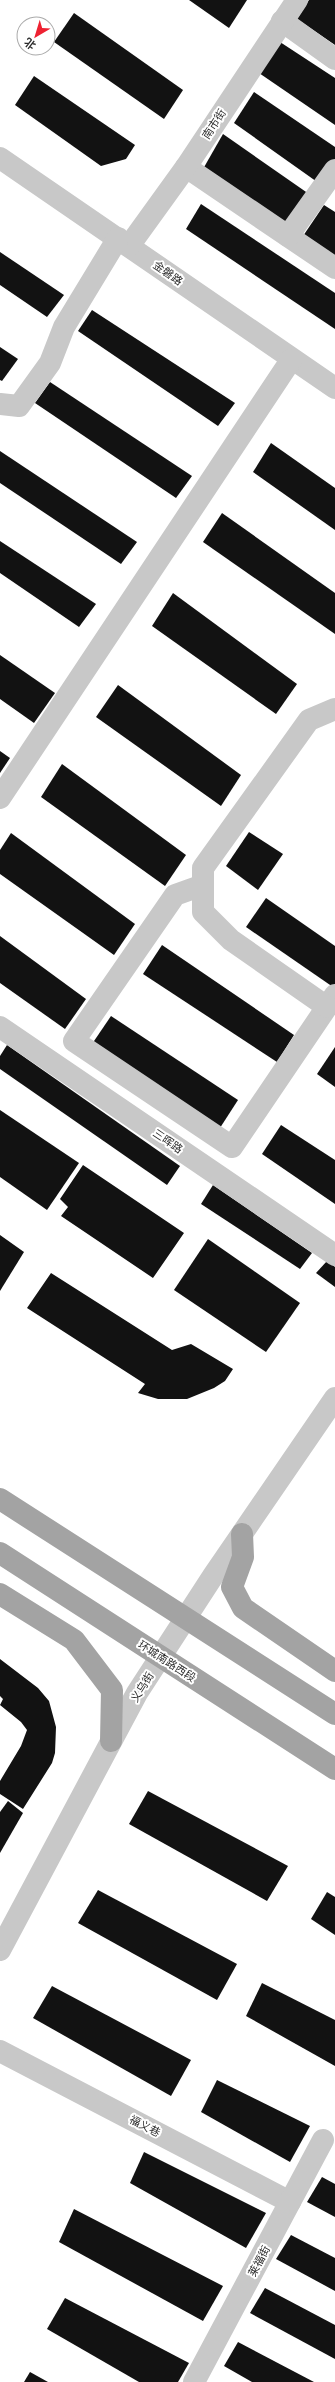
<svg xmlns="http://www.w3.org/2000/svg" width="335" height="2382" font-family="'Asap Condensed','Noto Sans SC',sans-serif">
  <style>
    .building { fill: #121212 }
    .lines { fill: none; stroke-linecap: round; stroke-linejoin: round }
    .minor { stroke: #c8c8c8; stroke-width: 22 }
    .major { stroke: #a3a3a3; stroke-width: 22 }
    .labels { text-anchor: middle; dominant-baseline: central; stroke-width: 4; stroke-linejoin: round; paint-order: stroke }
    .street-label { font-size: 11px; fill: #2b2b2b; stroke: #fff }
  </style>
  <rect width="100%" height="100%" fill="#fff"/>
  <!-- building -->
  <g class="building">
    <path d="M189,0H247L229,28Z"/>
    <path d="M309,0H335V45L297,19Z"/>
    <path d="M74,13L183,90L164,119L54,42Z"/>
    <path d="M280,42L335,78V125L259,73Z"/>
    <path d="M34,76L135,145L126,159L101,166L15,105Z"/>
    <path d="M254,92L335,147V162L320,184L234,123Z"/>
    <path d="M223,134L309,194L287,226L203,169Z"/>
    <path d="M201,204L335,293V329L186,229Z"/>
    <path d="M324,205L335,212V258L303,236Z"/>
    <path d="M0,252L64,295L47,317L0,285Z"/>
    <path d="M92,310L235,403L218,426L78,331Z"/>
    <path d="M0,347L18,359L2,381L0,380Z"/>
    <path d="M50,382L192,476L176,498L35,403Z"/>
    <path d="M271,443L335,488V530L253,472Z"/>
    <path d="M0,451L137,542L121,564L0,483Z"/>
    <path d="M222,513L335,593V634L203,542Z"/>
    <path d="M0,541L96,604L79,627L0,573Z"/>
    <path d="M173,593L297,684L276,714L152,626Z"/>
    <path d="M0,655L55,693L34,723L0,699Z"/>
    <path d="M118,685L241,775L221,806L96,717Z"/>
    <path d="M0,751L10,758L0,773Z"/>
    <path d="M62,764L186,855L165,886L41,797Z"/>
    <path d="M249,832L283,854L258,890L226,866Z"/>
    <path d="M11,833L135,924L114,955L0,874V850Z"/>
    <path d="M266,898L335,946V984L333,987L246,927Z"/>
    <path d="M0,936L86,999L65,1029L0,983Z"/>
    <path d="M162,945L294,1035L277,1062L143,974Z"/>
    <path d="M111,1016L238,1100L218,1131L92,1044Z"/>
    <path d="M7,1045L180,1166L167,1185L0,1069V1056Z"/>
    <path d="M335,1047V1087L317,1074Z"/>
    <path d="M0,1110L79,1163L47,1210L0,1177Z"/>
    <path d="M281,1125L335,1160V1204L262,1154Z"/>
    <path d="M83,1165L184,1233L153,1278L61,1216L68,1207L60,1199Z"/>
    <path d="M213,1185L312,1253L300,1269L201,1204Z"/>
    <path d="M0,1235L24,1252L0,1291Z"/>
    <path d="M208,1239L300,1303L266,1352L174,1290Z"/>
    <path d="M327,1261L335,1267V1287L316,1273Z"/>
    <path d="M51,1273L172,1350L191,1344L233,1369L225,1381L214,1388L187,1399H158L138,1393L145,1384L27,1308Z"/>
    <path d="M0,1659L38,1688L49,1701L56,1727L55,1753L52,1763L23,1809L0,1794V1781L21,1746L27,1730L21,1722L0,1705L3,1699L0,1696Z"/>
    <path d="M148,1791L288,1866L267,1901L129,1824Z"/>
    <path d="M8,1801L23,1813L0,1853V1812Z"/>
    <path d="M98,1890L237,1964L217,2000L78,1923Z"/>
    <path d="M327,1892L335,1897V1935L311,1919Z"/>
    <path d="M262,1983L335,2020V2066L246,2016Z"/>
    <path d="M52,1986L191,2060L171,2096L33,2018Z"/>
    <path d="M217,2080L310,2126L290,2162L201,2112Z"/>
    <path d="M144,2152L266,2213L246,2248L130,2183Z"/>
    <path d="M322,2177L335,2184V2217L307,2202Z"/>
    <path d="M74,2209L223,2286L203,2321L59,2242Z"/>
    <path d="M291,2235L335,2258V2291L276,2259Z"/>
    <path d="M265,2288L335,2325V2359L250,2313Z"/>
    <path d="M65,2298L189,2363L178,2382H139L47,2329Z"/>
    <path d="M238,2342L314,2382H252L224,2366Z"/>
    <path d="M30,2372L48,2382H24Z"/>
  </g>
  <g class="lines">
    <!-- minor -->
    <g class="minor">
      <path d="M282,21L335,59"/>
      <path d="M0,158L335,388"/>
      <path d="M186,167L335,268"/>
      <path d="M288,236L335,170"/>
      <path d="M129,246L186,167L297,0"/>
      <path d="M0,404L19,406L50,363L64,327L118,238"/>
      <path d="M0,798L291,360"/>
      <path d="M203,885L175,895L74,1041L232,1147L335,995"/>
      <path d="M327,1007L231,940L203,912V868L309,720L335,709"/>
      <path d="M0,1027L335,1255"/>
      <path d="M0,1950L137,1693L213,1576L335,1398"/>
      <path d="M0,2051L290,2202"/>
      <path d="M194,2382L323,2140"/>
    </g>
    <!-- major -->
    <g class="major">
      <path d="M0,1499L335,1714"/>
      <path d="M242,1534L243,1557L232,1587L243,1608L335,1671"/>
      <path d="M0,1553L335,1769"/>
      <path d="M0,1594L74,1640L112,1690L111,1741"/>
    </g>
  </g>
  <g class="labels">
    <!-- street labels -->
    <g class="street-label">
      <text transform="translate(214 124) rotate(-57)">南市街</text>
      <text transform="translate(168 273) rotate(35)">金磐路</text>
      <text transform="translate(168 1141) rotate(34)">三晖路</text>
      <text transform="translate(167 1661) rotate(33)">环城南路西段</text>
      <text transform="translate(142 1687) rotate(-58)">义乌街</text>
      <text transform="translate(145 2126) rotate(27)">福义巷</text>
      <text transform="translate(259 2261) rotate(-62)">莱福街</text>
    </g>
  </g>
  <!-- north arrow -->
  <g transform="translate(36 36) rotate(218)"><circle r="19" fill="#ffffff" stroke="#aaaaaa"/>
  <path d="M0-3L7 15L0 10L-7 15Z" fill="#ee2232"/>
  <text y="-6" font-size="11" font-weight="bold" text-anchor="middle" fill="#2b2b2b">北</text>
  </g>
</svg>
